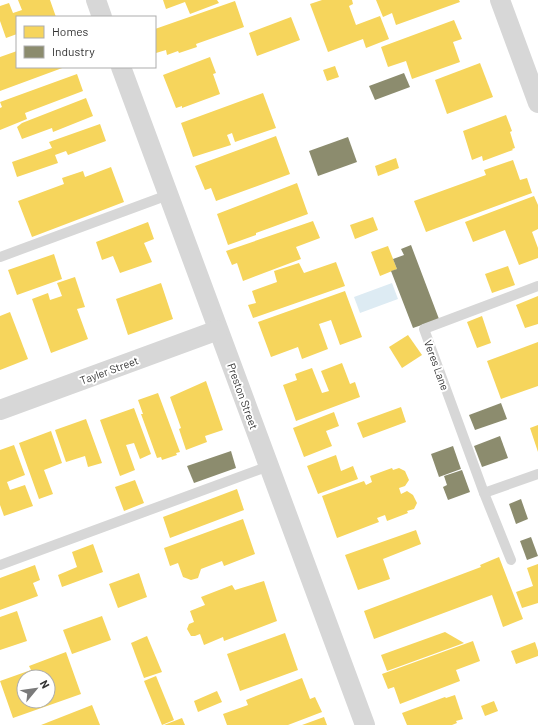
<svg xmlns="http://www.w3.org/2000/svg" width="538" height="725" font-family="Barlow,sans-serif">
  <style>
    .water { fill: #ddebf3 }
    .homes { fill: #f6d55c; fill-rule: evenodd }
    .industry { fill: #8c8c6e }
    .lines { fill: none; stroke-linecap: round; stroke-linejoin: round }
    .lane { stroke: #d7d7d7; stroke-width: 10 }
    .street { stroke: #d7d7d7; stroke-width: 20 }
    .labels { text-anchor: middle; dominant-baseline: central; stroke-width: 4; stroke-linejoin: round; paint-order: stroke }
    .street-label { font-size: 11px; fill: #333; stroke: #fff }
  </style>
  <rect width="100%" height="100%" fill="#fff"/>
  <!-- water -->
  <path class="water" d="M392,283L398,299L360,313L354,297Z"/>
  <!-- homes -->
  <g class="homes">
    <path d="M18,0H50L56,17H17V34L6,38L0,21V6L9,3L13,13L22,10Z"/>
    <path d="M163,0H217L219,3L190,14L185,2L166,9Z"/>
    <path d="M322,0H352L353,4L349,6L356,25L380,16L389,39L366,48L363,39L328,52L310,4Z"/>
    <path d="M376,0H459L460,2L396,25L392,13L383,17Z"/>
    <path d="M235,1L244,27L196,44L197,47L179,53L178,51L167,55L166,50L156,53L155,29Z"/>
    <path d="M291,17L300,40L257,56L249,33Z"/>
    <path d="M454,20L462,39L453,42L460,62L412,79L406,61L388,67L381,47Z"/>
    <path d="M17,51V67H65L0,91V57Z"/>
    <path d="M210,57L216,73L213,74L220,94L182,108V106L176,108L163,75Z"/>
    <path d="M480,63L493,97L447,114L435,80Z"/>
    <path d="M335,66L339,77L327,81L323,70Z"/>
    <path d="M77,74L83,91L25,113L27,119L0,130V108L2,107L0,102Z"/>
    <path d="M263,93L276,128L235,142L232,133L227,135L231,145L193,157L181,123Z"/>
    <path d="M86,98L93,116L53,132L52,128L22,139L17,127L22,123Z"/>
    <path d="M506,115L512,131L510,132L515,148L512,149L513,150L483,161L482,156L472,160L463,131Z"/>
    <path d="M100,124L106,141L68,155L66,151L55,155L58,163L17,177L12,162L52,148L49,142Z"/>
    <path d="M276,136L290,174L216,201L211,188L205,190L195,166Z"/>
    <path d="M396,158L399,168L378,176L375,166Z"/>
    <path d="M513,160L520,180L527,178L532,193L426,232L414,201L486,175L484,170Z"/>
    <path d="M111,167L124,202L32,237L18,201L64,184L62,178L83,171L85,177Z"/>
    <path d="M297,183L308,214L256,233V235L228,245L217,214Z"/>
    <path d="M534,196L538,205V229L532,232L538,248V258L519,265L505,230L473,242L465,222Z"/>
    <path d="M373,217L378,230L355,239L350,225Z"/>
    <path d="M313,221L320,238L296,247L301,259L243,281L237,263L232,265L226,251Z"/>
    <path d="M148,222L154,239L144,243L152,262L120,273L113,256L102,260L96,242Z"/>
    <path d="M388,246L397,269L380,276L371,252Z"/>
    <path d="M54,254L62,279L17,295L8,270Z"/>
    <path d="M336,262L345,286L253,318L248,305L256,303L252,291L277,282L274,271L299,263L304,273Z"/>
    <path d="M508,266L515,285L492,293L485,274Z"/>
    <path d="M75,277L85,307L77,309L88,339L51,353L32,299L48,293L50,300L62,296L57,283Z"/>
    <path d="M161,283L173,319L128,335L116,299Z"/>
    <path d="M345,291L362,337L340,345L331,320L319,324L328,349L302,359L298,347L271,357L258,322Z"/>
    <path d="M538,296V324L525,328L516,305Z"/>
    <path d="M10,312L28,359L0,370V316Z"/>
    <path d="M482,316L491,343L477,348L467,322Z"/>
    <path d="M408,335L422,355L402,368L389,347Z"/>
    <path d="M538,342V386L501,399L487,361Z"/>
    <path d="M342,363L350,384L355,382L360,397L296,421L283,385L297,380L295,374L312,368L322,393L329,391L321,371Z"/>
    <path d="M206,381L223,430L205,436L207,442L186,450L179,429L181,428L170,397Z"/>
    <path d="M158,393L180,452L176,453L177,455L162,460L161,457L157,458L141,414H143L138,400Z"/>
    <path d="M401,407L406,422L363,438L357,423Z"/>
    <path d="M134,408L151,454L140,459L134,443L126,445L135,470L120,476L100,420Z"/>
    <path d="M334,412L339,426L326,431L332,446L304,457L293,428Z"/>
    <path d="M86,419L102,463L88,467L85,456L66,462L55,430Z"/>
    <path d="M538,425V452L530,428Z"/>
    <path d="M51,431L62,463L44,470L53,494L39,499L19,443Z"/>
    <path d="M14,445L25,475L7,482L10,490L25,485L33,506L4,516L0,505V450Z"/>
    <path d="M336,455L341,471L353,466L358,479L318,494L307,466Z"/>
    <path d="M392,468L393,470L399,468L405,471L409,480L405,486L399,488L401,494L407,491L413,495L417,503L414,509L407,511L408,513L387,521L385,515L377,518L379,522L337,538L322,496L364,481L366,485L372,482L370,476Z"/>
    <path d="M135,480L144,503L124,511L115,487Z"/>
    <path d="M237,489L244,510L170,538L163,517Z"/>
    <path d="M243,519L255,554L224,566L222,561L201,569L198,578L191,580L183,577L178,563L170,566L164,548Z"/>
    <path d="M416,530L421,544L383,559L390,579L358,590L345,555Z"/>
    <path d="M93,544L103,572L62,587L58,575L77,567L72,552Z"/>
    <path d="M499,557L523,619L503,627L492,595L374,639L364,611L481,567L480,565Z"/>
    <path d="M538,564V603L522,608L516,592L533,586L527,568Z"/>
    <path d="M35,565L40,580L33,583L38,596L0,610V578Z"/>
    <path d="M139,573L147,597L118,608L109,584Z"/>
    <path d="M264,581L277,621L224,641L223,637L204,645L200,634L195,636H191L187,629L189,624L194,622L190,611L205,605L201,597L232,585L235,590Z"/>
    <path d="M17,611L27,641L0,650V617Z"/>
    <path d="M102,616L111,640L72,654L63,630Z"/>
    <path d="M445,632L464,643L387,671L381,655Z"/>
    <path d="M285,633L298,670L240,691L227,654Z"/>
    <path d="M147,636L162,672L144,678L131,643Z"/>
    <path d="M473,641L480,661L456,670L460,681L400,704L394,687L388,689L382,674Z"/>
    <path d="M535,642L538,651V656L516,664L511,651Z"/>
    <path d="M66,652L81,694L13,718L0,681L31,670L29,666ZM24,677H48V701H24Z"/>
    <path d="M156,676L174,720L162,725L144,681Z"/>
    <path d="M302,678L310,699L315,697L322,712L288,725H227L223,714L248,705L246,700Z"/>
    <path d="M217,691L222,702L198,712L194,701Z"/>
    <path d="M455,695L463,719L456,721L457,723L452,725H407L402,713L445,697L446,698Z"/>
    <path d="M494,701L498,711L485,716L481,706Z"/>
    <path d="M92,705L100,725H41Z"/>
    <path d="M324,717L327,725H302Z"/>
    <path d="M182,718L185,725H164Z"/>
  </g>
  <!-- industry -->
  <g class="industry">
    <path d="M404,73L410,87L375,100L369,86Z"/>
    <path d="M348,137L357,162L318,176L309,151Z"/>
    <path d="M411,245L439,319L413,328L391,271L397,269L393,259L404,255L401,249Z"/>
    <path d="M501,403L507,419L475,430L469,415Z"/>
    <path d="M500,436L508,458L482,467L474,446Z"/>
    <path d="M453,446L461,469L439,477L431,454Z"/>
    <path d="M231,451L236,468L194,483L187,466Z"/>
    <path d="M462,470L470,492L448,500L443,487L447,485L444,476Z"/>
    <path d="M521,499L528,519L516,524L509,504Z"/>
    <path d="M531,537L538,556L527,560L520,541Z"/>
  </g>
  <g class="lines">
    <!-- lane -->
    <g class="lane">
      <path d="M0,257L168,195"/>
      <path d="M538,286L424,329L484,493L538,474"/>
      <path d="M484,493L511,560"/>
      <path d="M0,565L269,466"/>
    </g>
    <!-- street -->
    <g class="street">
      <path d="M96,0L102,17"/>
      <path d="M500,0L538,103"/>
      <path d="M121,67L365,725"/>
      <path d="M0,410L218,330"/>
    </g>
  </g>
  <g class="labels">
    <!-- street labels -->
    <g class="street-label">
      <text transform="translate(437 365) rotate(70)">Veres Lane</text>
      <text transform="translate(109 370) rotate(-20)">Tayler Street</text>
      <text transform="translate(243 396) rotate(70)">Preston Street</text>
    </g>
  </g>
  <!-- legend -->
  <rect x="16" y="16" width="140" height="52" fill="#ffffff" stroke="#adadad"/>
  <rect x="24" y="26" width="20" height="12" fill="#f6d55c" stroke="#adadad"/>
  <text x="52" y="36" font-size="12" fill="#333333">Homes</text>
  <rect x="24" y="46" width="20" height="12" fill="#8c8c6e" stroke="#adadad"/>
  <text x="52" y="56" font-size="12" fill="#333333">Industry</text>
  <!-- north arrow -->
  <g transform="translate(36 689) rotate(61)"><circle r="19" fill="#ffffff" stroke="#adadad"/>
  <path d="M0-3L7 15L0 10L-7 15Z" fill="#7a7a7a"/>
  <text y="-6" font-size="11" font-weight="bold" text-anchor="middle" fill="#333333">N</text>
  </g>
</svg>
